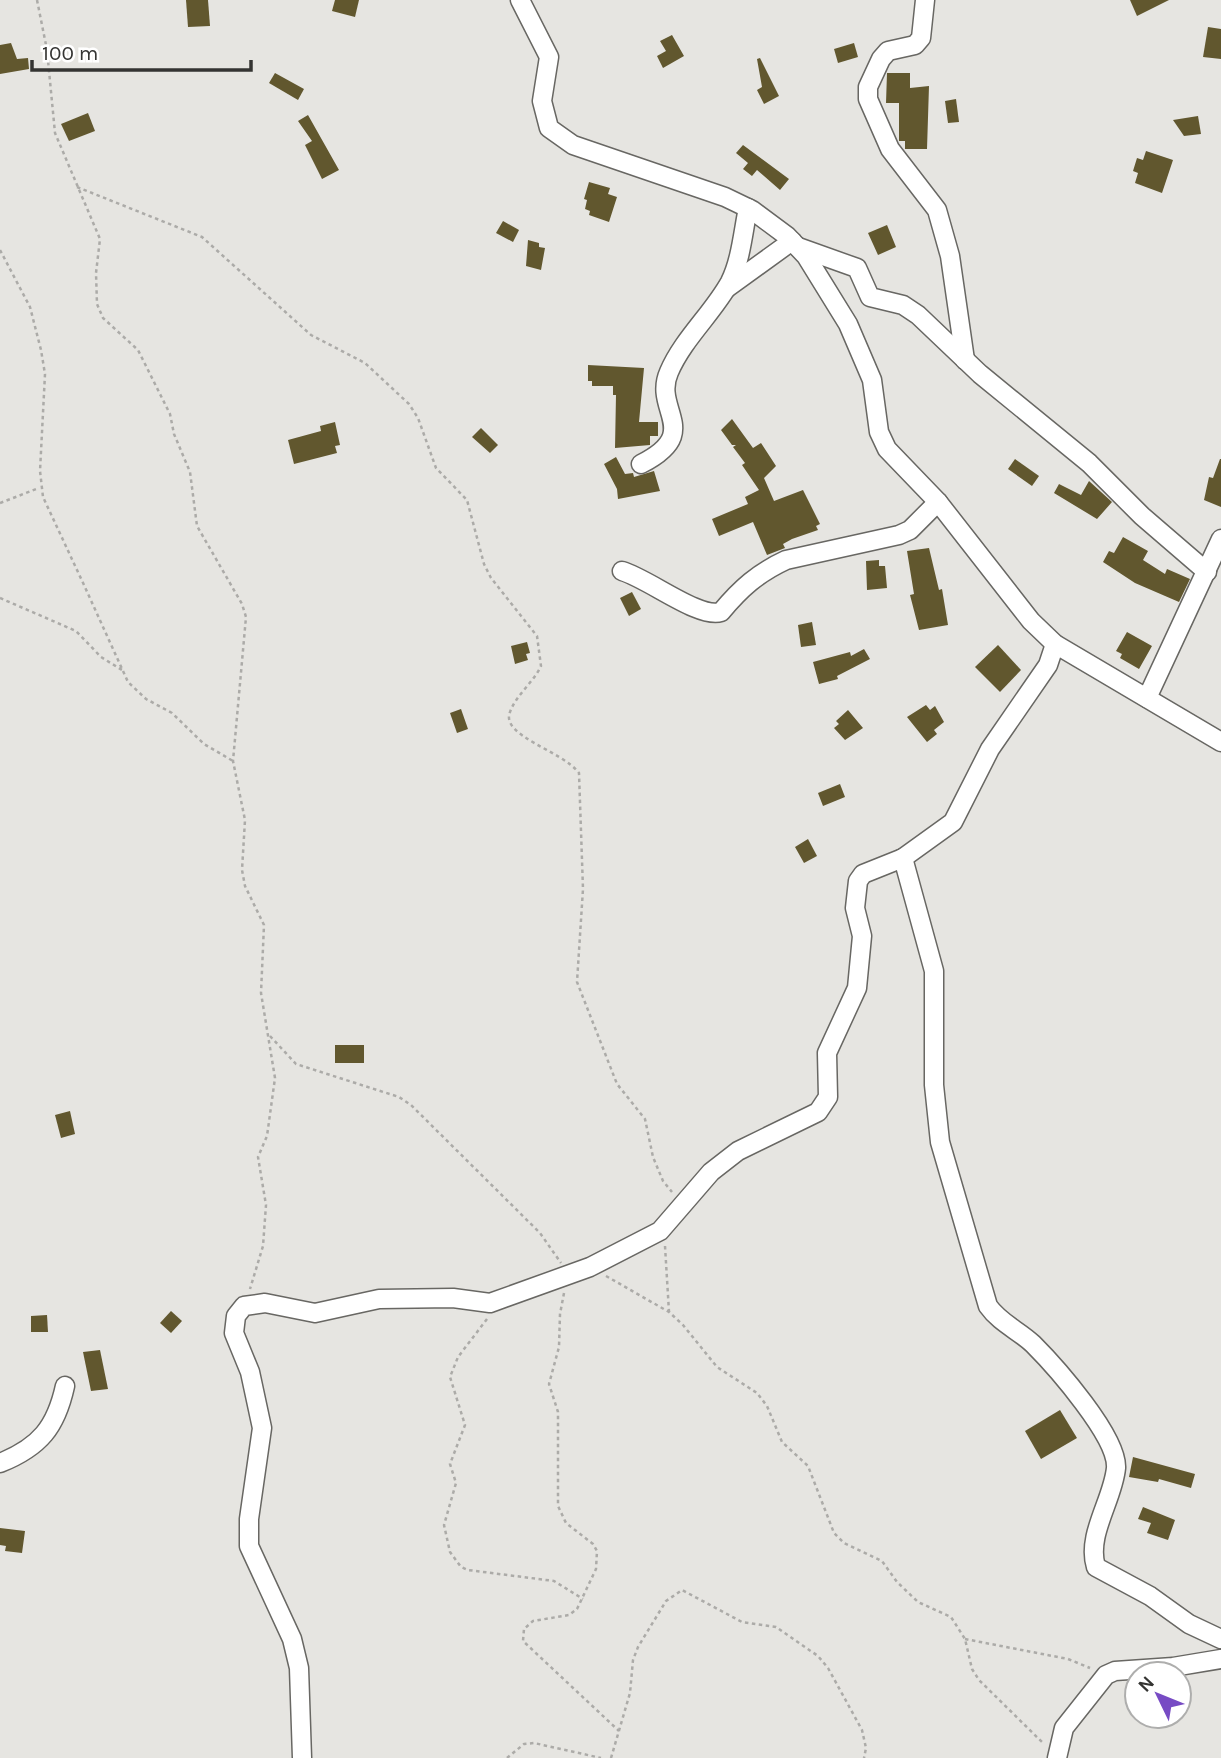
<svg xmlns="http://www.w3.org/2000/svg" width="1221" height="1758" font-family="Karla,sans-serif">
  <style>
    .building { fill: #61572e }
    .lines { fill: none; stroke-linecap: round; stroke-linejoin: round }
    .minor-casing { stroke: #686763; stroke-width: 21 }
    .path { stroke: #acaba8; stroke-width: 2.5; stroke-dasharray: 3.5 3.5; stroke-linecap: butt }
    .minor { stroke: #fff; stroke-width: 18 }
  </style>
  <rect width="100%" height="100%" fill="#e6e5e1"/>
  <!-- building -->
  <g class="building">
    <path d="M186,0H208L210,26L188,27Z"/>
    <path d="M335,0H359L355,17L332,11Z"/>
    <path d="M1130,0H1169L1137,16Z"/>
    <path d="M1208,27L1221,29V59L1203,57Z"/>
    <path d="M672,35L684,56L663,68L657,56L666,51L660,41Z"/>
    <path d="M11,43L17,59L28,58L29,69L0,74V45Z"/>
    <path d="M854,43L858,57L838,63L834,49Z"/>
    <path d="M760,58L779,96L764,104L757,90L762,87L757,59Z"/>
    <path d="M275,73L304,89L298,100L269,83Z"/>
    <path d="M887,73H910V88L929,86L927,149H905V141H899V103H886Z"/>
    <path d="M956,99L959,122L948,123L945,101Z"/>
    <path d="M88,113L95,131L69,141L61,124Z"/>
    <path d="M308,115L339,170L322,179L305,145L312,141L298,121Z"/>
    <path d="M1198,116L1201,134L1184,136L1173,120Z"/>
    <path d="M743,145L789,179L780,190L757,170L752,176L743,169L748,163L736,153Z"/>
    <path d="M1146,151L1173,160L1162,193L1135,183L1138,173L1133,171L1137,158L1143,160Z"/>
    <path d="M589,182L610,188L608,194L617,197L609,222L589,215L590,211L585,209L587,200L584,199Z"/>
    <path d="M503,221L519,230L513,242L496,233Z"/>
    <path d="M887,225L896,247L878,255L868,233Z"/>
    <path d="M528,240L539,243V247L545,248L541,270L526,266Z"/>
    <path d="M588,365L644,368L639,422H658V436H650V445L615,448L616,395H613V386H592V381H588Z"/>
    <path d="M732,419L753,448L761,443L776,466L764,478L774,501L803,490L820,524L816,526L818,530L792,539L783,544L785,548L767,555L753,522L719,536L712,519L748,504L745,497L759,490L742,465L745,463L733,447L736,445H732L721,430Z"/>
    <path d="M335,422L340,445L335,446L337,453L294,464L288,440L321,431L320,426Z"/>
    <path d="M481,428L498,445L490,453L472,437Z"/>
    <path d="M616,457L625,474L633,473L634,477L654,471L660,491L618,499L617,489L604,464Z"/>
    <path d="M1015,459L1039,476L1032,486L1008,469Z"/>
    <path d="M1220,459H1221V507L1204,500L1209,477L1213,478Z"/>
    <path d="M1089,481L1112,502L1097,519L1054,493L1059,484L1081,495Z"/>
    <path d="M1123,537L1148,551L1143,560L1165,574L1167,569L1190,579L1179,602L1135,583L1103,562L1109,551L1114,553Z"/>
    <path d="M929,548L939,590L942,589L948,625L919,630L910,595L914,594L907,551Z"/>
    <path d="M879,560V566H885L887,588L867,590L866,561Z"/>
    <path d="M632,592L641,609L629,616L620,598Z"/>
    <path d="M812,622L816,645L801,647L798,625Z"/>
    <path d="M1127,632L1152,646L1139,669L1120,658L1122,654L1116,651Z"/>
    <path d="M527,642L530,653L526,654L528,660L515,664L511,646Z"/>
    <path d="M998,645L1021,670L1000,692L975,667Z"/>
    <path d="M864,649L870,659L837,676L838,679L819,684L813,662L850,652L851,656Z"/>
    <path d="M926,705L930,710L935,706L944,722L934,730L937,734L927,742L907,717Z"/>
    <path d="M461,709L468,729L457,733L450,713Z"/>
    <path d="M848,710L863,728L845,740L834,728L839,724L836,721Z"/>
    <path d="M840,784L845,797L823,806L818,793Z"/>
    <path d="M808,839L817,856L804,863L795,847Z"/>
    <rect x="335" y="1045" width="29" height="18"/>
    <path d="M70,1111L75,1134L61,1138L55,1115Z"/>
    <path d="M171,1311L182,1321L171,1333L160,1323Z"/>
    <path d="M47,1315L48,1332H31V1316Z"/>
    <path d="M100,1350L108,1389L91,1391L83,1352Z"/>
    <path d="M1060,1410L1077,1438L1041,1459L1025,1431Z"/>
    <path d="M1133,1457L1195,1474L1191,1488L1159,1479L1158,1482L1129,1477Z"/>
    <path d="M1143,1507L1175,1520L1168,1540L1147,1533L1151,1523L1138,1519Z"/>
    <path d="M0,1528L25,1531L22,1553L5,1551L6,1546L0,1545Z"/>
  </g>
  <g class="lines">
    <defs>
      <g id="minor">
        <path d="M520,0L549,57L542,101L549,128L573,145L725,197L752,210L787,236L806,256L848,324L872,380L879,432L887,449L938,502L1031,621L1055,644L1221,742"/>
        <path d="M925,0L921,38L915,45L888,51L881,59L868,87V99L890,149L937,210L950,256L965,360"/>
        <path d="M798,247L857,268L870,297L903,305L918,315L980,374L1089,463L1142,516L1207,572"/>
        <path d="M727,288L792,241"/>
        <path d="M641,464C704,432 652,410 669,372C683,339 713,313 730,282C741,260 743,232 748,208"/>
        <path d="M622,571C649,579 699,619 721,612C741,588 758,573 786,560L899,535L910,530L938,502"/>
        <path d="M1147,698L1221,539"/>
        <path d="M903,858L934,971V1085L940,1142L988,1306C1000,1323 1018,1330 1033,1344C1055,1366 1118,1437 1116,1468C1113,1500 1086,1535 1096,1567L1150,1596L1189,1624L1221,1639"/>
        <path d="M0,1463C40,1447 56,1427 65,1386"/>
        <path d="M302,1758L299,1668L292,1639L249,1546V1519L262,1428L250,1372L234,1333L236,1316L244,1306L265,1303L315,1313L379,1299L453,1298L490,1303L590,1267L660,1231L711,1172L738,1151L818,1112L828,1097L827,1053L857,988L862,936L855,908L858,881L863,874L903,858L953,822L990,749L1048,665L1055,644"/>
        <path d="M1057,1758L1064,1728L1106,1675L1115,1671L1173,1667L1221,1659"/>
      </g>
    </defs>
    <!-- minor casing -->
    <use href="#minor" class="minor-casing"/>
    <!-- path -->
    <g class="path">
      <path d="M37,0L47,50L55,133L100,239L96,273L97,304L103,318L138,350L170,414L174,434L190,472L197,526L242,604L246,617L233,761L245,820L242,870L245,886L264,925L261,993L275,1078L267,1136L258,1157L266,1205L263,1246L250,1289"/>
      <path d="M77,187L202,237L311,335L365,363L409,404L418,418L436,468L467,500L484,564L491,578L537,636L541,666C533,683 516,695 510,712C500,736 563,751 579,773L583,889L577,982L617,1084L645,1119L653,1157L663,1181L672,1192"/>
      <path d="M0,250L30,307L41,350L45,374L40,471L43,497L84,585L128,682L146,699L172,713L204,744L233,761"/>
      <path d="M0,503L39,488"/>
      <path d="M0,598L76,631L101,657L122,670"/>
      <path d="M270,1036L296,1064L399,1097L411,1105L540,1233L561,1263"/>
      <path d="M665,1246L669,1312"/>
      <path d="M606,1276L669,1312L683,1325L717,1367L757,1393L767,1406L782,1442L808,1466L834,1533L844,1543L882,1561L897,1582L918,1602L951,1617L965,1639L972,1669L979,1680L1044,1744"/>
      <path d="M564,1293L560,1314L559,1347L549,1384L558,1412V1506L566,1523L593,1544L597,1551L596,1569L577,1609L569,1615L533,1621L524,1629L523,1641L619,1731"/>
      <path d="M487,1319L458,1357L450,1377L465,1425L450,1464L456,1483L444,1525L450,1552L461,1567L468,1570L554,1581L583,1599"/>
      <path d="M965,1639L1068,1659L1090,1668"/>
      <path d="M507,1758L524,1744L534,1743L601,1758"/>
      <path d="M611,1758L630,1693L633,1660L638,1647L666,1601L682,1590L742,1622L776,1627L818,1656L828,1668L862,1730L866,1748L864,1758"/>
    </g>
    <!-- minor -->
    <use href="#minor" class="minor"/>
  </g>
  <!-- north arrow -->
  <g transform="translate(1158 1695) rotate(313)"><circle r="33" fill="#ffffff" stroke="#aeaead" stroke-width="2"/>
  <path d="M0-5L12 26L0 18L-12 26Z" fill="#774bc4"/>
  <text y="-10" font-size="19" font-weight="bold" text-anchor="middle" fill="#343432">N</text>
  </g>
  <!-- scale -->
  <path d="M32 60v10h219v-10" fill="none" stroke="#343432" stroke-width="3.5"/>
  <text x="42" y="60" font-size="21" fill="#343432" stroke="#ffffff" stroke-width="5" paint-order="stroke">100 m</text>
</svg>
